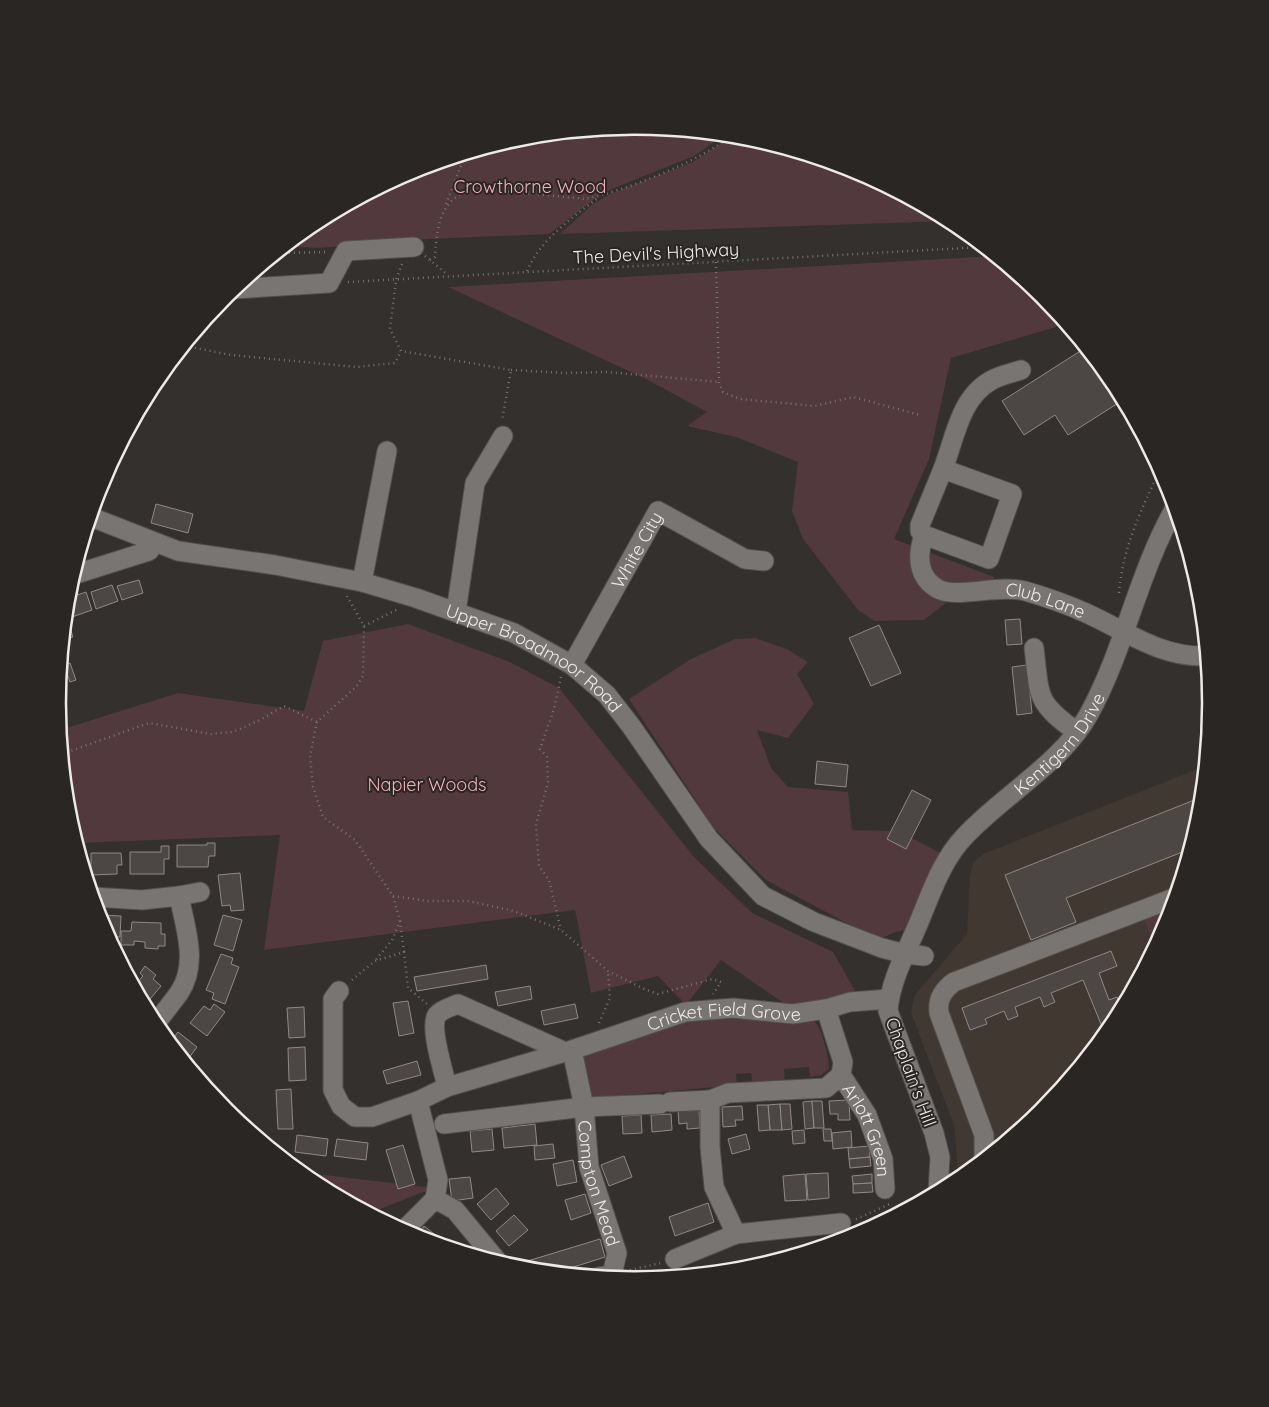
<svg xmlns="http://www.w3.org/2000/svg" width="1269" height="1407" font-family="Quicksand,sans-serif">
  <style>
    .built { fill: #403831 }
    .green { fill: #51393d }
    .building { fill: #4c4745; stroke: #8f8987 }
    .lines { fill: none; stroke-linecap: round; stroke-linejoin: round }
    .minor-casing { stroke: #524f4c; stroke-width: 21 }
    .path { stroke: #777471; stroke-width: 2.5; stroke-dasharray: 1 4; stroke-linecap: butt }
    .minor { stroke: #797572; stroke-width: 19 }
    .labels { text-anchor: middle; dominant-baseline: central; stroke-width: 4; stroke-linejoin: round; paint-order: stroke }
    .park-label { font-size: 18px; fill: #f7b0bd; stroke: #292623 }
    .street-label { font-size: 18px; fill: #edeae8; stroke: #292623 }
    .rim { fill: none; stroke: #edeae8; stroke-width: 2.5 }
  </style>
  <rect width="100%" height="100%" fill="#33302d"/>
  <!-- built -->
  <path class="built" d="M1205,766L1200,816L1167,925L1114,1024L1042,1112L959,1180L954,1125L911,1013L914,997L919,990L967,934L970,876L973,863L983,854Z"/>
  <!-- green -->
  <g class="green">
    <path d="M635,127L724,135L694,156L602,193L549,234L428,239L317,248L287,246L314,224L414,170L522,138Z"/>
    <path d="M732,136L747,138L856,171L951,221L560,234L593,204L610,194L693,162Z"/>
    <path d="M994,256L1043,296L1066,324L951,358L929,459L894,539L994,577L996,588L960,592L924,620L874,621L858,610L803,539L792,511L798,462L736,437L687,426L707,412L648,380L448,287Z"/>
    <path d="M408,624L510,662L559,688L694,857L752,913L833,952L857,994L788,1006L721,960L686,1005L658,976L591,993L575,910L264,950L280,835L77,843L69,816L60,730L178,693L304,711L323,641Z"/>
    <path d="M755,638L787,649L808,662L797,674L814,704L788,738L757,730L771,768L788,787L848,792L852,830L898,831L948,857L916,928L895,932L878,940L766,880L714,828L629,699L691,659L735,639Z"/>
    <path d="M1174,904L1167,925L1155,947L1143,916Z"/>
    <path d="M726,1016L812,1019C822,1025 829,1058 829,1069L821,1075L810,1077L809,1067L784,1069L785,1083L753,1085L751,1073L736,1074L737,1085L583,1099L580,1055L698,1018Z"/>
    <path d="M300,1172L434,1188L370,1213L314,1183Z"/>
    <path d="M880,1216L884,1221C829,1251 764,1268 703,1274L837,1236Z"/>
  </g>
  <!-- building -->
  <g class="building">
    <path d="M1085,348L1114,383L1123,400L1068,435L1055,415L1024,435L1002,401Z"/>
    <path d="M156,504L193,514L188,533L151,523Z"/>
    <path d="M139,580L143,593L122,600L117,586Z"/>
    <path d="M112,585L118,601L96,609L91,592Z"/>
    <path d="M86,592L92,610L72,617L68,598Z"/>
    <path d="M66,615L73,637L64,640Z"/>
    <path d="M1020,619L1022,644L1007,645L1005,620Z"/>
    <path d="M879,625L901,673L871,686L849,638Z"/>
    <path d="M70,663L76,680L70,682L64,665Z"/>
    <path d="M1027,665L1032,713L1017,715L1012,667Z"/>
    <path d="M817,761L848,765L846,787L815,784Z"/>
    <path d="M912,790L931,800L906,849L887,839Z"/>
    <path d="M1202,797L1200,816L1190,849L1066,898L1076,922L1031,940L1005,875Z"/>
    <path d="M207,843H215V856H209L208,867H177V845H207Z"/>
    <path d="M161,846H169V859H164V874H130V852H161Z"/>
    <path d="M91,853H121L122,865H117V874L91,875Z"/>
    <path d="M240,873L244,910L231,911L230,905L222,906L218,875Z"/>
    <path d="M99,915L121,916L120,937H108Z"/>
    <path d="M223,915L242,920L233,951L214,945Z"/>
    <path d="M132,922L161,923V934H165V946H158V949L145,948V942L134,941V945H121V931H131Z"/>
    <path d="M1111,951L1117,966L1099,973L1109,1000L1117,997L1122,1009L1115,1013L1117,1019L1103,1038L1100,1030L1103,1029L1083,980L1051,993L1055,1002L1044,1007L1040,997L1015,1007L1018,1016L1008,1020L1004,1011L985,1019L987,1024L970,1030L962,1008Z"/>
    <path d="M221,954L233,958L231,964L239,967L225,1004L212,999L214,993L206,990Z"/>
    <path d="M486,965L488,979L417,991L414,977Z"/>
    <path d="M145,966L156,975L153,979L161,986L145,1005L134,986L143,976L140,973Z"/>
    <path d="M530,986L532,999L498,1006L495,992Z"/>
    <path d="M408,1001L414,1033L399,1036L393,1003Z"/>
    <path d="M214,1004L225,1012L207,1036L190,1023L204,1006L210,1010Z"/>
    <path d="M575,1004L578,1018L544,1025L541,1011Z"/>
    <path d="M304,1007L305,1037L289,1038L287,1008Z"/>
    <path d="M178,1032L197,1047L186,1062L170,1043Z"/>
    <path d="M305,1047L306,1080L289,1081L288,1048Z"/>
    <path d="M417,1061L421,1075L387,1084L383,1071Z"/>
    <path d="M291,1089L293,1129H278L276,1090Z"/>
    <path d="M849,1100L850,1120H838V1114H830L829,1101Z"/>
    <path d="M812,1101L814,1128L805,1129L803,1102Z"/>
    <path d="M812,1101H822L824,1128H814Z"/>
    <path d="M780,1104L782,1130H770L768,1105Z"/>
    <path d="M780,1104H790L792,1129L782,1130Z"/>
    <path d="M757,1105H768L770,1130L759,1131Z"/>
    <path d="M742,1106L743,1120H735L736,1126L723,1127L722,1107Z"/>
    <path d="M699,1108L700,1128L687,1129V1123L679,1124L678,1110Z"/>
    <path d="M671,1114L672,1130L652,1132L651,1115Z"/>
    <path d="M641,1115L642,1133L623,1134L622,1116Z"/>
    <path d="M535,1124L537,1145L504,1148L502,1128Z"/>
    <path d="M492,1129L494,1150L472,1152L470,1131Z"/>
    <path d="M823,1129H831L832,1141H824Z"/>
    <path d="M804,1130L805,1143L793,1144L792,1131Z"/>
    <path d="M851,1131L852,1147L833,1149L832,1133Z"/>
    <path d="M746,1134L750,1149L732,1154L728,1139Z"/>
    <path d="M297,1135L328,1139L326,1156L295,1152Z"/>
    <path d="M337,1139L368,1143L366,1160L334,1156Z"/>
    <path d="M553,1144L555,1158L535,1160L534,1146Z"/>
    <path d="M403,1145L415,1184L398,1189L386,1150Z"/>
    <path d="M869,1146L870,1157L849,1159L848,1148Z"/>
    <path d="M624,1156L632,1177L609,1186L601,1165Z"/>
    <path d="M870,1157L871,1166L850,1168L849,1159Z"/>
    <path d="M573,1160L577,1182L557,1186L553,1164Z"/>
    <path d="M828,1173L829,1198L808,1200L806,1174Z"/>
    <path d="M805,1174L807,1200L785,1201L783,1176Z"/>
    <path d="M872,1174V1183L853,1184L852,1176Z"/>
    <path d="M470,1177L473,1198L452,1201L449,1179Z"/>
    <path d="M872,1183L873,1192L853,1193V1184Z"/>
    <path d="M496,1188L509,1204L491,1220L477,1204Z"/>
    <path d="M585,1194L591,1213L571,1220L565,1200Z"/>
    <path d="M708,1203L714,1222L675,1236L669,1217Z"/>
    <path d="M514,1215L528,1230L509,1246L496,1231Z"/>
    <path d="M424,1226L452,1248L415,1237Z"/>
    <path d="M600,1239L605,1257L555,1273L523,1269L521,1263Z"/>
  </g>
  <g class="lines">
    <defs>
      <g id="minor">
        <path d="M234,289L329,283L346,251L414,247"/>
        <path d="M943,469L1012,494L989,559L924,535L920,531V525Z"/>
        <path d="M943,469C955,438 960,397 992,380C1001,375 1012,373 1021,370"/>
        <path id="s1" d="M91,517L178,551L275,565L362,582L416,598L514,633L572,665L607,695L631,726L709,839L763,896L814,922L882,948L905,954L924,956"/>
        <path id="s2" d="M924,535C917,555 917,577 938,589C956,599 1000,584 1025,591C1046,597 1066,604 1086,613C1126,631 1161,658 1207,656"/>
        <path d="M73,575L149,551L154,543"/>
        <path d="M362,582L387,451"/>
        <path d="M456,612L475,483L503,436"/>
        <path d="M1034,648C1040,697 1035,702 1077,732"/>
        <path id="s3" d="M572,665L658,511L745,559L764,561"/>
        <path d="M179,896L200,892"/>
        <path d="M93,897L142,900L179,896C185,927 199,964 179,993C171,1004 163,1014 155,1024"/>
        <path d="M339,991L333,999V1090L341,1106L355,1117H372L418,1101"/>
        <path id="s4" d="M572,1050L584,1107L589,1167L617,1253L612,1275L599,1277"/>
        <path id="s5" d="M841,1075L867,1115L883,1159L885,1189"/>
        <path d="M447,1087C444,1072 429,1028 437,1015C442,1009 451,1007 458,1004L563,1051"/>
        <path d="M670,1102L710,1100"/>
        <path d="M444,1124L584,1107L660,1104"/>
        <path d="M984,1159V1135L939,1013C937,999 943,990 954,982L1176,897"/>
        <path id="s6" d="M938,1192L940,1157L934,1133L888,1011C890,982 905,955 916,929C930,897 940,862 965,836C1003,795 1062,763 1089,714C1125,648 1138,573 1175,508"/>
        <path d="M435,1199L455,1210L498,1262"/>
        <path id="s7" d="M403,1231L435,1199L438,1180L418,1101L447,1087L572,1050L685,1012L733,1008L793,1014L826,1009L850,1002L889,999"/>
        <path d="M736,1234L714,1187L710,1147V1100L728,1093L826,1088L841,1075L843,1062L826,1009"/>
        <path d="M675,1259L736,1234L841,1223"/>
      </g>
    </defs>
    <!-- minor casing -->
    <use href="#minor" class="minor-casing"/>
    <!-- path -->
    <g class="path">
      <path d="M446,204L465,155"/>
      <path d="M279,253L327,252"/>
      <path d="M425,256L448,275"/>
      <path d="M430,260L435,257C437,221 442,192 483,189L585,199C622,192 703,160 730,136"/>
      <path d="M716,262L719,382L723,392L740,399L815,406L853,397L920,415"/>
      <path d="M402,264L396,280L390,329L401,351L511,370L502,421"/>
      <path d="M527,271C541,239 572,218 599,197"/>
      <path d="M348,282L983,247"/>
      <path d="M185,346L231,355L356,367L395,363L401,351"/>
      <path d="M511,370L564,373L607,372L719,382"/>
      <path d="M1119,593C1123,546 1141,511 1160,469"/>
      <path d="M347,596L364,626L363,676L356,687L317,722L310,756L313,787L323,817L355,840L393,896L400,921L392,940L375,961"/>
      <path d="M364,626L398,609"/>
      <path d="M561,677L554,709L540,749L547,757L548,783L536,824L539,866L549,880L561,930"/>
      <path d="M62,754L149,723L211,734L233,732L258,721L284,706L317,722"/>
      <path d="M393,896L428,901H468L514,911L561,930L608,971L644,989L658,994L712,979L721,982L713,994"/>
      <path d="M400,921L404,952"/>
      <path d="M352,980L375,961L404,952L408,988L427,1004"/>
      <path d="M599,1023L610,998L608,971"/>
      <path d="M856,1219L890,1204"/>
      <path d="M630,1270L661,1263"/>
    </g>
    <!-- minor -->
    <use href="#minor" class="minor"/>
  </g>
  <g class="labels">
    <!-- park labels -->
    <g class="park-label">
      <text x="530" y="186">Crowthorne Wood</text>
      <text x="427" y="784">Napier Woods</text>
    </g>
    <!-- street labels -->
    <g class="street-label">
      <text transform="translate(656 253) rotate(-3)">The Devil's Highway</text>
      <text stroke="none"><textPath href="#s3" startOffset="132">White City</textPath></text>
      <text stroke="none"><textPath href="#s2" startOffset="171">Club Lane</textPath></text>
      <text stroke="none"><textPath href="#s1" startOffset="470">Upper Broadmoor Road</textPath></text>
      <text stroke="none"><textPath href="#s6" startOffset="516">Kentigern Drive</textPath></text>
      <text stroke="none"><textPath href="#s7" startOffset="466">Cricket Field Grove</textPath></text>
      <text transform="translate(911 1072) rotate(70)">Chaplain's Hill</text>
      <text stroke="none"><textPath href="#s5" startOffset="62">Arlott Green</textPath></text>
      <text stroke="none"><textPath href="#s4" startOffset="136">Compton Mead</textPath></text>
    </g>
  </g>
  <!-- crop -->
  <path d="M0 0H1269V1407H0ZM66 703a568 568 0 1 1 1136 0a568 568 0 1 1-1136 0Z" fill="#292623" fill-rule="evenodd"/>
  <path class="rim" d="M66 703a568 568 0 1 1 1136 0a568 568 0 1 1-1136 0Z"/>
</svg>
